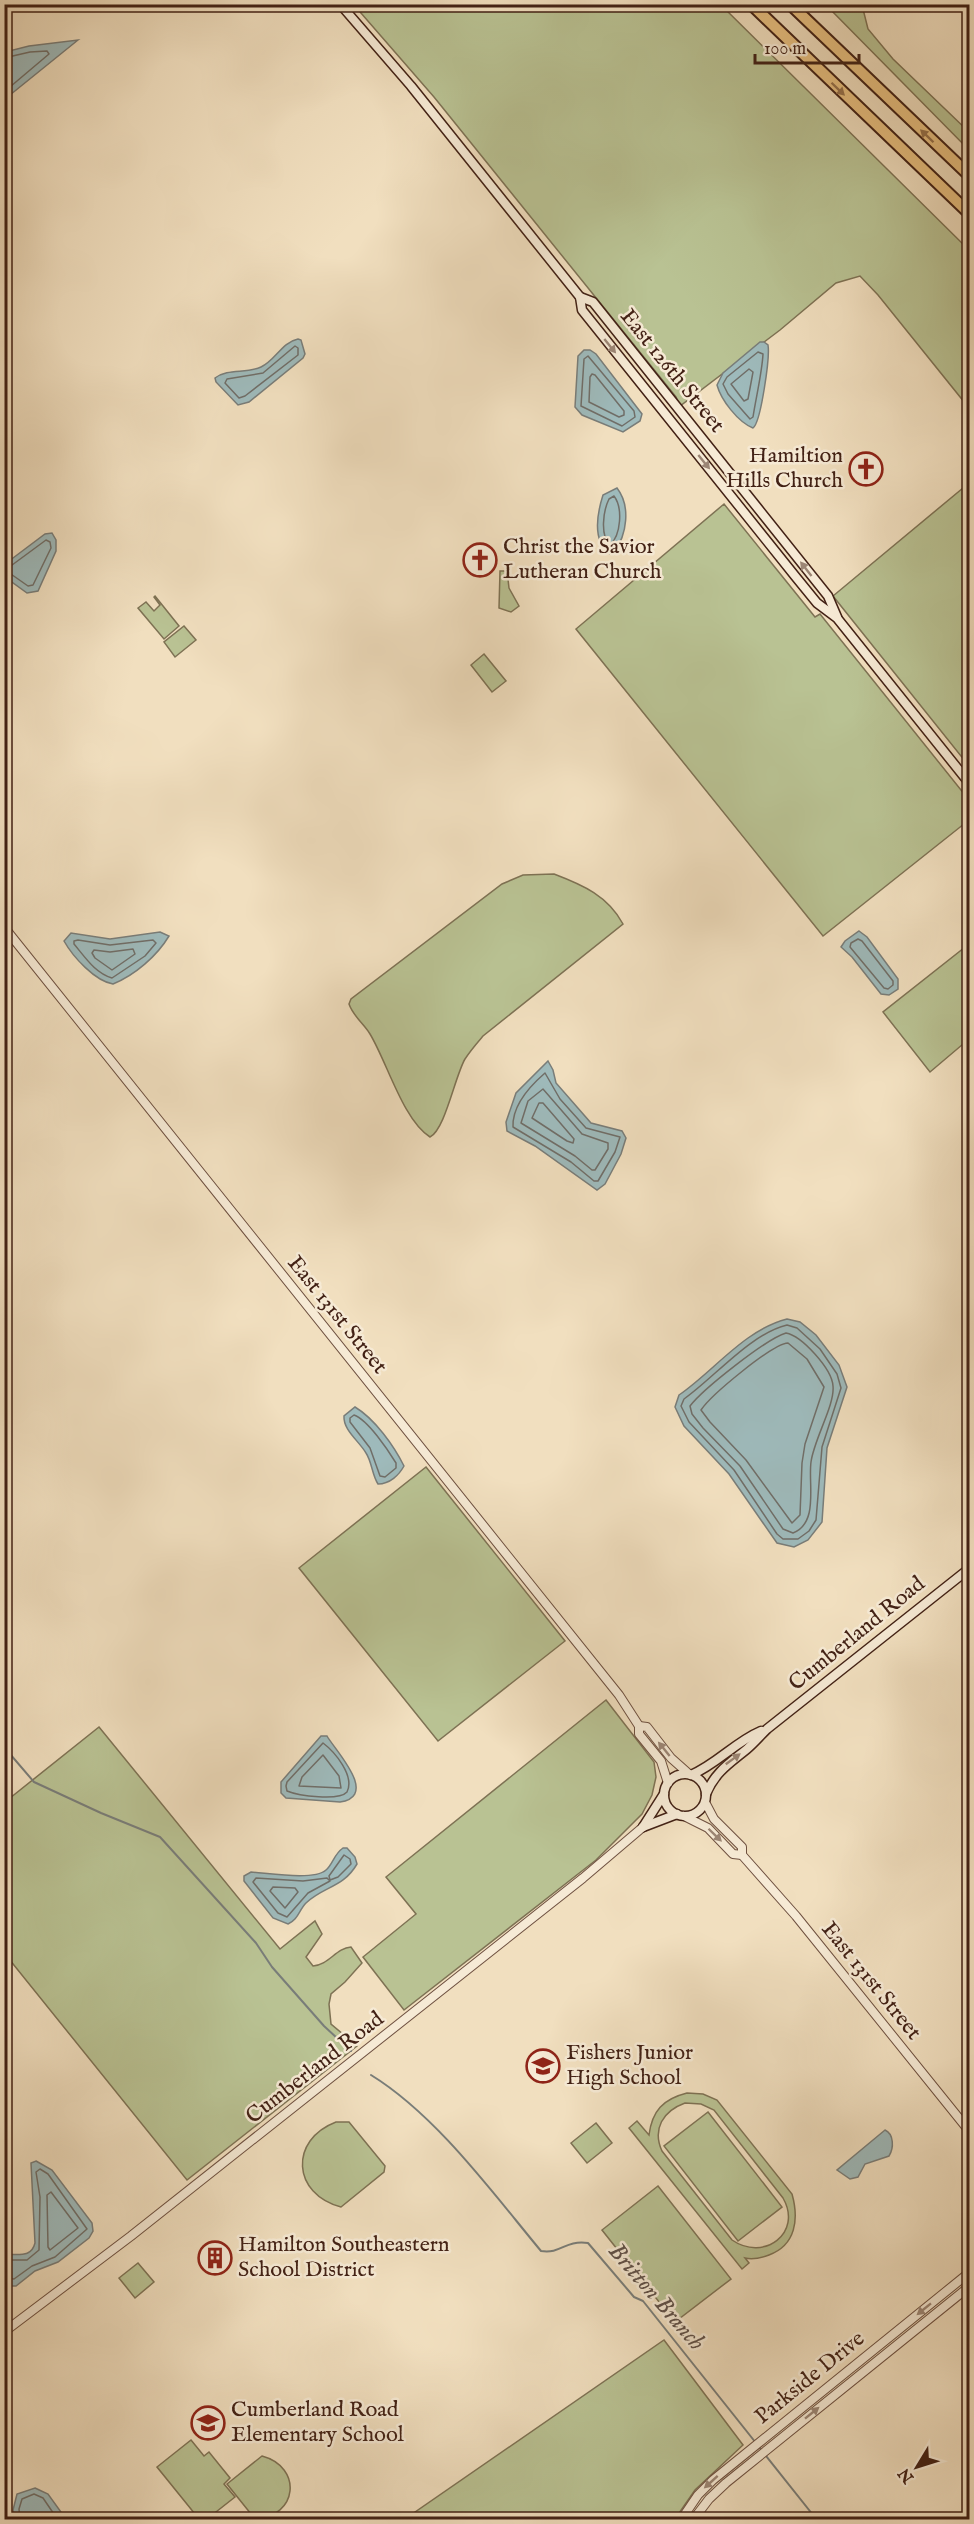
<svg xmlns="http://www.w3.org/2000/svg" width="974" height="2524" font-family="'IM FELL English',serif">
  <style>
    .green { fill: #b9c293; stroke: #7e7254; stroke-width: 1.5; fill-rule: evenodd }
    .water { fill: #9ebabb; stroke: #797d79; stroke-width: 1.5 }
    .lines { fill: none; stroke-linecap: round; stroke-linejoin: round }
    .shore { stroke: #706e68; stroke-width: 1.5 }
    .stream { stroke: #797d79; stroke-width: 2 }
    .tertiary-casing { stroke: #6e5040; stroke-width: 10 }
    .secondary-casing { stroke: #422115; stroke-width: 11 }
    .motorway-casing { stroke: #422115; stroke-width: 14 }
    .tertiary { stroke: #f6ead5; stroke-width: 8 }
    .secondary { stroke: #f6ead5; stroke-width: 8 }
    .motorway { stroke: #e8c080; stroke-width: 10 }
    .oneway { fill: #95704a }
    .oneway2 { fill: #9c8675 }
    .labels { text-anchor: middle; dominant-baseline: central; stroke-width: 5; stroke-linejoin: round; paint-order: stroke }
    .street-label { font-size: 22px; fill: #422115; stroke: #f6ead5 }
    .poi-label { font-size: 22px; fill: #422115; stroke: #f6ead5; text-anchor: start }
    .water-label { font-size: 24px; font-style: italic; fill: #5e4f47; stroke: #f6ead5 }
  </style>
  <rect width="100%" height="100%" fill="#f1dfbf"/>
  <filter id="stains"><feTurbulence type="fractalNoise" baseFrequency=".00333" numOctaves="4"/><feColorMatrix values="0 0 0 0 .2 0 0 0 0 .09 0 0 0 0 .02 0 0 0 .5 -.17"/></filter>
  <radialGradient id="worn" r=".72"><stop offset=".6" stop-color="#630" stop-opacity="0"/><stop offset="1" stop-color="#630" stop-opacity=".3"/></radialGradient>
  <!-- green -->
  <g class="green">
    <path d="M354,5H721L969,250V408L878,295L860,276L836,283L780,330L680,406L676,397L434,97Z"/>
    <path d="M826,5H862L868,29L893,59L969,132V150Z"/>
    <path d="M969,483V766L833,596Z"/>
    <path d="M724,504L815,617L820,614L969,800V820L823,936L576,629Z"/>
    <path d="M500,571H507L509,588L519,606L511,612L499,608Z"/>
    <path d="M155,596L179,626L164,639L138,608L146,602L154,611L160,605L154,597Z"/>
    <path d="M184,626L196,640L175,657L164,642Z"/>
    <path d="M484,654L506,681L492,692L471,665Z"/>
    <path d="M554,874C583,885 608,896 623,924L483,1036C477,1043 470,1051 465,1059C455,1076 445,1130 430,1137C403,1120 387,1062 370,1034C364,1024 353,1016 349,1004L351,999L502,884L523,875Z"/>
    <path d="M969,944V1039L930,1072L883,1012Z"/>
    <path d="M426,1467L565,1641L438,1741L299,1568Z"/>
    <path d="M606,1700L654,1762L656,1777L652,1795L642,1814L596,1860L404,2010L363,1957L416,1914L386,1877Z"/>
    <path d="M99,1727L280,1949L315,1921L322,1934L306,1957L313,1966C329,1965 336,1948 351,1947L362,1963L345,1982L331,1994L329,2004L331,2024L357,2046L187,2180L5,1954V1802Z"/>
    <path d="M687,2093L703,2094L717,2100L792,2194C799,2219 796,2245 769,2255C761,2258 754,2260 745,2258L749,2263L742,2269L629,2128L637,2121L649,2135C652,2111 663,2099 687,2093ZM685,2103L701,2104L714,2110L783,2198C803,2233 764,2262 732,2240L662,2151C652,2129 663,2111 685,2103Z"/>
    <path d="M708,2112L782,2207L738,2241L664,2146Z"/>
    <path d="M336,2122H349L385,2166L384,2172L341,2207C292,2194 289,2140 336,2122Z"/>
    <path d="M596,2123L612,2143L587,2163L571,2143Z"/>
    <path d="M658,2186L731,2279L675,2322L602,2230Z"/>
    <path d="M138,2263L154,2282L135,2298L119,2278Z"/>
    <path d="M664,2340L743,2445L695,2490L675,2519H405Z"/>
    <path d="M191,2440L204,2456L209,2452L230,2478L224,2484L235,2497L207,2519H199L157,2467Z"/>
    <path d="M262,2456C303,2467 298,2517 255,2519L227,2484Z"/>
  </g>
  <!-- water -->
  <g class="water">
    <path d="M78,40L5,99V52L29,46Z"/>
    <path d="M298,339L301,340L305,354L303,358L249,402L238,405L216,382L215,378C228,368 246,374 261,367C275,361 282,342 298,339Z"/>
    <path d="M760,342H764L768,345C770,357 761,422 753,428C738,422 721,400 717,385L723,373Z"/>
    <path d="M584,350H590L596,354L642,414L640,421L623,432L582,415L575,407L578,356Z"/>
    <path d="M617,488C631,506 627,535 614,552L610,554C592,541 597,514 603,495Z"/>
    <path d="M52,533L56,540V551L38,591L27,593L5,577V564L45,534Z"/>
    <path d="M859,931L867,937L898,979V989L889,995L881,994L852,957L841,947L845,941Z"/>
    <path d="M160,932L169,936C157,956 135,975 113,984C95,981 73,957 64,941L71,933L110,939Z"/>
    <path d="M548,1061L553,1070L556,1083L591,1123L622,1131L626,1138L621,1154L605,1184L597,1190L535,1146L507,1131L506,1122L516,1093Z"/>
    <path d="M787,1319L800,1322L816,1335L839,1365L847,1387L827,1448L822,1522L808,1540L794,1547L777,1543L729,1474L684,1426L675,1407L679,1395C714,1371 744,1330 787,1319Z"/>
    <path d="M355,1407C375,1419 394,1446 404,1466C399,1475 390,1484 378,1484C372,1475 372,1462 366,1453C359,1441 343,1430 344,1416Z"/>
    <path d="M321,1736H327C334,1749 380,1796 340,1802L286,1798L281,1793V1782Z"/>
    <path d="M343,1848H347L355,1857L357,1864C343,1888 324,1886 306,1903C299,1910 298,1920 288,1924L273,1918L244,1881V1876L251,1872C268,1873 314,1881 326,1870C333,1864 334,1854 343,1848Z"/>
    <path d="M885,2130C894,2134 894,2148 889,2156L865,2164L858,2177L850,2179L837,2170Z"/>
    <path d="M36,2161L52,2170L92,2223L93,2231L89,2238L58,2262L35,2271L16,2286H11L5,2280V2255C17,2253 31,2259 35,2243L31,2163Z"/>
    <path d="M35,2488L48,2494L66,2519H15L13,2510L17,2494Z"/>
  </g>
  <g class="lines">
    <!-- shore -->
    <g class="shore">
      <path d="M4,58L30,52L47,51L49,54L4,92"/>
      <path d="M295,346L298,348V355L245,396L239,398L225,383L227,379L263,373Z"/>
      <path d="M758,352L763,354C762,373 756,397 753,417L750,419L728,394L723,384L727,377Z"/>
      <path d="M588,356L634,411L635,417L622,426L581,406L584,359Z"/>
      <path d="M749,369L753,372L748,399L744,401L731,384Z"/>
      <path d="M592,374L595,375L624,411V415L619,417L589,402L590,377Z"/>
      <path d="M614,496C623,508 621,535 610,545C600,536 603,511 609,499Z"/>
      <path d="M46,540L50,542L51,548L33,585L28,586L8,572V568Z"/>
      <path d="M858,939L862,941L893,981V985L888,989L884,988L850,947L851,943Z"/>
      <path d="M78,940L110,945L153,940L156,943L145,956L112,978C95,973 85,957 74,944V941Z"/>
      <path d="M133,949L135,954L112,970L95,958L92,953L94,950L110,952Z"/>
      <path d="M545,1073L560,1099L586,1128L620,1137L615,1152L598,1181H594L571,1162L513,1127C512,1105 530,1086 545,1073Z"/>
      <path d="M543,1089L582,1134L608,1143V1149L595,1170H592L575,1156L521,1123L528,1101Z"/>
      <path d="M539,1103H543L574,1139L573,1143L567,1141L532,1118Z"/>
      <path d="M787,1325L797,1328L820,1349L837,1374L841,1388L822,1447L816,1520L809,1531L798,1539H783L777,1534L734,1470L689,1422L681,1406L684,1399C715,1377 750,1334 787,1325Z"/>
      <path d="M786,1333C802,1336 832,1369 833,1386C835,1405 814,1439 811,1462C808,1484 819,1523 793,1533L783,1529L740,1466L703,1428L692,1414L690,1406C703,1389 766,1339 786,1333Z"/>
      <path d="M788,1343L807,1359L824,1387L805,1444L802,1463L800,1515L792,1523L746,1460L710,1422L701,1410C711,1395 772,1344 788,1343Z"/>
      <path d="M354,1415C368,1420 388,1450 396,1463V1468L385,1477L380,1476L370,1448L350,1422V1418Z"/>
      <path d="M323,1743C335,1752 355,1776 347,1792C339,1801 299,1796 287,1791L286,1786L287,1782Z"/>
      <path d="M323,1755L339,1776L341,1788L299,1786L302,1777Z"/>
      <path d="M344,1855L350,1859L351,1864L338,1877L330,1880L329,1876Z"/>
      <path d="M256,1878L303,1881L327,1878L330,1881L308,1893L287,1917L278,1913L253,1882Z"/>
      <path d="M273,1887L295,1888L298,1892L285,1908L270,1891Z"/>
      <path d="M51,2192L78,2228L50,2250L48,2247L47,2195Z"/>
      <path d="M4,2260H27L39,2250L40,2197L36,2172L40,2169L48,2174L87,2229L55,2257L32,2266L14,2279L4,2277"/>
      <path d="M20,2520L19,2509L22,2499L34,2494L43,2498L58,2520"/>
    </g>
    <!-- stream -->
    <g class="stream">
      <path d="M4,1747L34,1782L101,1813L160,1837L256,1943L272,1967L324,2026L351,2051"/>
      <path d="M371,2075C436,2115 492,2192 541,2251C562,2254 564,2240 588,2243L634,2297L643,2301L756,2443"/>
      <path d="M759,2447L817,2520"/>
    </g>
    <defs>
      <g id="tertiary">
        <path d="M4,927L619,1695L639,1726V1734L661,1761L668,1783"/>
        <path d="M639,1726L647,1727L671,1758L689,1774"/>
        <path d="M705,1802L714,1819L742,1847V1855L796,1916L970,2132"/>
        <path d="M684,1816L708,1828L733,1854L742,1855"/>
        <path d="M4,2332L131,2236L583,1878L643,1827"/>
        <path d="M681,2520L698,2495L713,2480L970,2272"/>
        <path d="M693,2520L709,2499L726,2483L970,2286"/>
      </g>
      <g id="secondary">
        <path d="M340,4L411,86L580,297L582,310L795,576L817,603L837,618L970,784"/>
        <path d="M580,297L593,302L828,596L837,617"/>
        <circle cx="685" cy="1795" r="21"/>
        <path d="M691,1775C717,1764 735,1742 761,1731"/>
        <path d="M706,1794C715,1772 730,1763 747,1749C754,1743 760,1736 767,1729L970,1568"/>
        <path d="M643,1827L664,1794"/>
        <path d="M643,1827L677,1814"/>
      </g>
      <g id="motorway">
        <path d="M751,4L970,214"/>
        <path d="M790,4L970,176"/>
      </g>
    </defs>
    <!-- tertiary casing -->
    <use href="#tertiary" class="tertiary-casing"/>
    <!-- secondary casing -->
    <use href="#secondary" class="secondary-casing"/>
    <!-- motorway casing -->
    <use href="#motorway" class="motorway-casing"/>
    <!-- tertiary -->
    <use href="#tertiary" class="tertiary"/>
    <!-- secondary -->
    <use href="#secondary" class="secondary"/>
    <!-- motorway -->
    <use href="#motorway" class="motorway"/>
  </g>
  <!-- one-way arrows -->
  <defs><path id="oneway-solid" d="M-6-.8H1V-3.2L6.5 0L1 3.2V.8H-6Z" transform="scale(1.5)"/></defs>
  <g class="oneway">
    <use href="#oneway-solid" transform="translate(838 89) rotate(44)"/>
    <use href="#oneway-solid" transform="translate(927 136) rotate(-136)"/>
  </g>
  <g class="oneway2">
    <use href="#oneway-solid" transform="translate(610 346) rotate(51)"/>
    <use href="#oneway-solid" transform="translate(704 462) rotate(51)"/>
    <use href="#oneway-solid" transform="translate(806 569) rotate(-128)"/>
    <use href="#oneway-solid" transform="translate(664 1749) rotate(-129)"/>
    <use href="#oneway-solid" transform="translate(733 1759) rotate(-36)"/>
    <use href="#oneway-solid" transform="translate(715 1835) rotate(44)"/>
    <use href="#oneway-solid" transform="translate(924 2309) rotate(141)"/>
    <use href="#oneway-solid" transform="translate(812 2413) rotate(-39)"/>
    <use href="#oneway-solid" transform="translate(711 2482) rotate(138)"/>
  </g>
  <!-- icons -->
  <defs>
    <symbol id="church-ring" viewBox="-11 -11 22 22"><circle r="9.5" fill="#f6ead5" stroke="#8f2418" stroke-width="1.5"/><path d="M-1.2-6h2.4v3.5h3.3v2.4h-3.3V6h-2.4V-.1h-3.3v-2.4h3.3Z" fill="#8f2418"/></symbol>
    <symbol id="school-ring" viewBox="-11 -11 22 22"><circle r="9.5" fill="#f6ead5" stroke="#8f2418" stroke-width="1.5"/><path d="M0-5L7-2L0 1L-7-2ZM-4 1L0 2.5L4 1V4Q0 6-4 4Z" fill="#8f2418"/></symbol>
    <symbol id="building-ring" viewBox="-11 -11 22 22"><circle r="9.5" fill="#f6ead5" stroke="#8f2418" stroke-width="1.5"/><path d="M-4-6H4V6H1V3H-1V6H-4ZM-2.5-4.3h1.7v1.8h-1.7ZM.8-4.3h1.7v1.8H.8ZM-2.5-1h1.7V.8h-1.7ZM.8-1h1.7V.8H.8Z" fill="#8f2418"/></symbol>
  </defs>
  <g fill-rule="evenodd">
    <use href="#church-ring" x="847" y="450" width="38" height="38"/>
    <use href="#church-ring" x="461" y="541" width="38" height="38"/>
    <use href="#school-ring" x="524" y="2047" width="38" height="38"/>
    <use href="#building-ring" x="196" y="2239" width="38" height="38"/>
    <use href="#school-ring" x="189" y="2404" width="38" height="38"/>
  </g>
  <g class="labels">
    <!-- street labels -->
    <g class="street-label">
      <text transform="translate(672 371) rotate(51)">East 126th Street</text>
      <text transform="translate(337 1315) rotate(51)">East 131st Street</text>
      <text transform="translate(857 1634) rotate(-39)">Cumberland Road</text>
      <text transform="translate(871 1981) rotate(51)">East 131st Street</text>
      <text transform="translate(315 2068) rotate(-38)">Cumberland Road</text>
      <text transform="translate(810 2378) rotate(-39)">Parkside Drive</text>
    </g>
    <!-- poi labels -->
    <g class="poi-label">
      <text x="843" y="456" text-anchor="end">Hamiltion<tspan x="843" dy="25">Hills Church</tspan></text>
      <text x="503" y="547">Christ the Savior<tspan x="503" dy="25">Lutheran Church</tspan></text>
      <text x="566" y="2053">Fishers Junior<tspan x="566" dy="25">High School</tspan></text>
      <text x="238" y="2245">Hamilton Southeastern<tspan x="238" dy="25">School District</tspan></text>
      <text x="231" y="2410">Cumberland Road<tspan x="231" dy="25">Elementary School</tspan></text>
    </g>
    <!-- water labels -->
    <g class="water-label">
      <text transform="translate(656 2297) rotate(49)">Britton Branch</text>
    </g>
  </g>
  <!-- margin -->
  <rect width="974" height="2524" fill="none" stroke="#f1dfbf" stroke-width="24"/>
  <rect x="6" y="6" width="962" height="2512" fill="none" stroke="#422115" stroke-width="3"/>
  <rect x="12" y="12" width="950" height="2500" fill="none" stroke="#422115" stroke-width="1.5"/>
  <!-- north arrow -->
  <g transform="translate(917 2467) rotate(232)" stroke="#f6ead5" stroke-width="4.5" paint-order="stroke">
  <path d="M0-4.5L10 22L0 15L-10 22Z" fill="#422115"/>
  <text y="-9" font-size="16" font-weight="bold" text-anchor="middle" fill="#422115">N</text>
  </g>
  <!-- scale -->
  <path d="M755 54v9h104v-9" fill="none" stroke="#422115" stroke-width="3"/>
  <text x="764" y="54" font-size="18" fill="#422115" stroke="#f6ead5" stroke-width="4.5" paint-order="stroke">100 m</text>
  <rect width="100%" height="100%" filter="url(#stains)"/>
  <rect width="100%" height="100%" fill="url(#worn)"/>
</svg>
